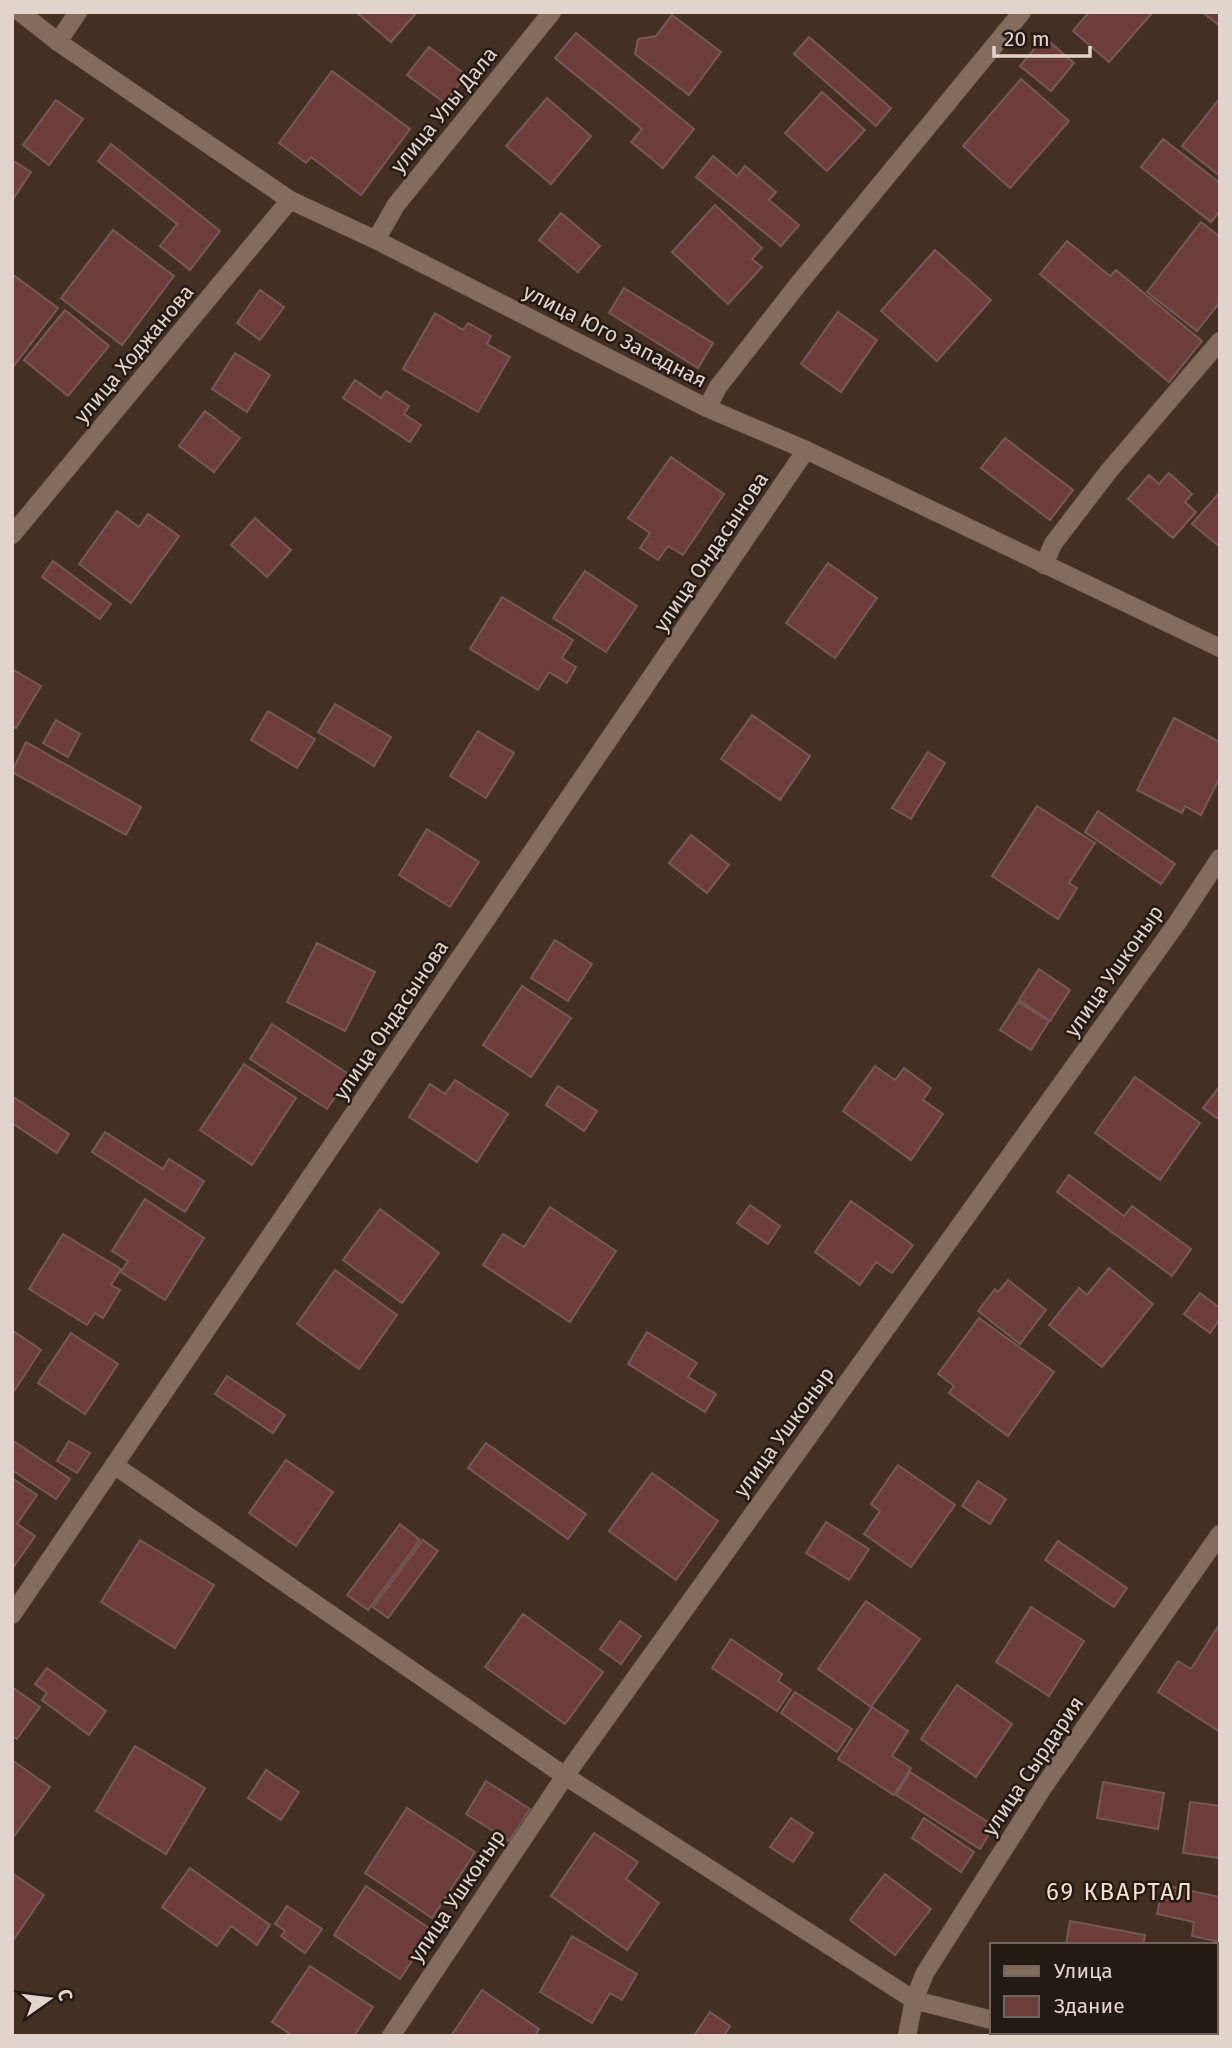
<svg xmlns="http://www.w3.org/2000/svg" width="1232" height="2048" font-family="'Fira Sans',sans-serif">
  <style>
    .building { fill: #6d3d3b; stroke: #755957; stroke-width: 2 }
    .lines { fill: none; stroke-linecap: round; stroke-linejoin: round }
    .minor-casing { stroke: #5d4c40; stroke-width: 19 }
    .minor { stroke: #846c5d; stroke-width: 18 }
    .labels { text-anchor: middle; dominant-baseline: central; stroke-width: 5; stroke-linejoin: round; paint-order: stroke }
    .street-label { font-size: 21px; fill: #e1d4cc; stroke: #231a14 }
    .quarter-label { font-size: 24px; letter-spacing: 2px; fill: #f8decc; stroke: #231a14 }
  </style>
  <rect width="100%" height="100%" fill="#443022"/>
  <!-- building -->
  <g class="building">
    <path d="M356,12H417L391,42Z"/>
    <path d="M1089,12H1153L1109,62L1073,31Z"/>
    <path d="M1202,12H1220V26Z"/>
    <path d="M672,15L721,52L689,95L635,54L638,39L656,36Z"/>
    <path d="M576,33L694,129L663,168L631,142L642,129L555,58Z"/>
    <path d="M809,37L891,108L876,126L794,54Z"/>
    <path d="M1044,37L1074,63L1051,91L1020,66Z"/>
    <path d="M429,47L466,75L445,103L407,75Z"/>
    <path d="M332,71L410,129L361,195L311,157L306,163L279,143Z"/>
    <path d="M1021,79L1069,121L1010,188L963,146Z"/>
    <path d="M822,92L865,130L827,171L785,133Z"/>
    <path d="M547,98L591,136L551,184L506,146Z"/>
    <path d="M1220,98V176L1182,146Z"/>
    <path d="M56,100L83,119L49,165L23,145Z"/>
    <path d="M1163,139L1220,183V211L1211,222L1141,167Z"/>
    <path d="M111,144L220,231L190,270L160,246L177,224L98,161Z"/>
    <path d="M713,156L737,176L745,166L776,192L769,200L799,225L781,246L696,177Z"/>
    <path d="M12,160L31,172L12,201Z"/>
    <path d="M715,205L762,248L752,259L762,267L728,304L672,252Z"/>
    <path d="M561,213L600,246L578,272L539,240Z"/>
    <path d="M1201,222L1220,237V302L1197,331L1147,292Z"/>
    <path d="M113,230L174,276L122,345L61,298Z"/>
    <path d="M1067,241L1110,276L1116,270L1202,341L1169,382L1040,274Z"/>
    <path d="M935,250L991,300L937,361L881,311Z"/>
    <path d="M12,274L58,308L13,367L12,366Z"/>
    <path d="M624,288L713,343L698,368L609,313Z"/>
    <path d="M260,290L284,307L260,340L237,323Z"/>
    <path d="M65,310L109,346L68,396L24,360Z"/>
    <path d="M838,312L877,340L841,392L801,364Z"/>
    <path d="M435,313L463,330L468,323L491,336L487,344L510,357L478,412L403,369Z"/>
    <path d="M235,353L270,375L247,412L212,389Z"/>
    <path d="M355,380L381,398L386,391L409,406L404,414L421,425L410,442L343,398Z"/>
    <path d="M205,411L240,438L214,472L179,446Z"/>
    <path d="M1005,438L1073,490L1050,520L981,468Z"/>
    <path d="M671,457L724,494L683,555L668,546L658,560L640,548L650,533L628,518Z"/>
    <path d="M1169,473L1192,494L1185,502L1196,512L1173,538L1128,499L1149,475L1159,484Z"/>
    <path d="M1220,492V547L1192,524Z"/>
    <path d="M117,511L139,527L148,514L179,536L131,603L79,564Z"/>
    <path d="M255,518L291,550L267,577L231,545Z"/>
    <path d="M53,561L111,604L100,619L42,577Z"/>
    <path d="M828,563L877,598L835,658L786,623Z"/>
    <path d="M585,571L637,606L606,652L553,618Z"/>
    <path d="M502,597L573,640L562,658L576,667L567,683L549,672L538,690L470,649Z"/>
    <path d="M12,669L41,686L16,728L12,726Z"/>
    <path d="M335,704L391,737L374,766L318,732Z"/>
    <path d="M268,711L315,739L297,768L251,740Z"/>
    <path d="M752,715L810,756L780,800L721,759Z"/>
    <path d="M1174,718L1220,742V777L1201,815L1185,806L1182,813L1137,790Z"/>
    <path d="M56,720L80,734L68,757L43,743Z"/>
    <path d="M478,731L514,753L486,798L450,776Z"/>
    <path d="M26,742L141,807L126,835L12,772Z"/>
    <path d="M928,752L945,763L911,819L892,808Z"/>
    <path d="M1037,806L1095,843L1069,883L1077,888L1058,919L992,876Z"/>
    <path d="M1098,811L1175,864L1161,884L1085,832Z"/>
    <path d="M427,829L479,862L450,907L399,875Z"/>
    <path d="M691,835L729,865L707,893L669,863Z"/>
    <path d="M555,940L592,964L568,1001L531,978Z"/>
    <path d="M317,943L375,972L345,1031L287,1002Z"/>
    <path d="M1039,969L1070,990L1050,1021L1019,1000Z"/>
    <path d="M522,986L571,1018L531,1077L483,1045Z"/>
    <path d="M1018,1002L1049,1021L1031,1050L1000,1030Z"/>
    <path d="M272,1024L350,1075L327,1109L250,1059Z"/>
    <path d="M244,1064L296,1098L252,1165L200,1130Z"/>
    <path d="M875,1066L895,1080L904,1068L931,1088L923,1100L943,1114L911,1160L843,1111Z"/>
    <path d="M1135,1077L1200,1123L1160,1180L1095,1133Z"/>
    <path d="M455,1080L508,1114L477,1162L409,1117L430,1084L445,1094Z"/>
    <path d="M558,1086L597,1111L584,1131L546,1105Z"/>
    <path d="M1220,1086V1120L1203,1108Z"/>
    <path d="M12,1096L69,1134L57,1153L12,1123Z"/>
    <path d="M105,1132L163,1169L169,1159L204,1181L185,1212L92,1152Z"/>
    <path d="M1069,1175L1124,1216L1132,1206L1191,1249L1172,1276L1057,1192Z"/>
    <path d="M145,1199L204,1238L165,1300L121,1272L128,1261L112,1251Z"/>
    <path d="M851,1201L913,1245L892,1273L876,1262L860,1285L815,1252Z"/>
    <path d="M750,1205L780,1226L768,1244L737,1223Z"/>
    <path d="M550,1207L616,1251L570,1322L483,1265L503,1234L524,1247Z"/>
    <path d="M380,1209L439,1253L402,1303L343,1260Z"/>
    <path d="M63,1234L121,1269L111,1285L120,1290L103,1318L95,1313L87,1325L29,1289Z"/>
    <path d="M1109,1268L1153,1304L1102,1367L1049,1325L1079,1288L1087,1295Z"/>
    <path d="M335,1270L397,1315L359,1369L297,1324Z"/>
    <path d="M1008,1280L1046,1310L1020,1344L978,1311L995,1289L998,1292Z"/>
    <path d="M1200,1293L1220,1308V1319L1210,1333L1184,1314Z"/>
    <path d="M979,1318L1054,1372L1008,1436L949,1393L954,1386L938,1374Z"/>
    <path d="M12,1330L41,1350L12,1394Z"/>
    <path d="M647,1332L697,1363L688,1377L716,1394L705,1412L628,1364Z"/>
    <path d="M71,1333L118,1364L85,1414L38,1383Z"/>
    <path d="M227,1376L285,1415L273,1433L215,1394Z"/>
    <path d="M12,1440L70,1479L56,1499L12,1470Z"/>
    <path d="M69,1441L90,1453L77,1473L57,1461Z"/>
    <path d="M486,1443L586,1514L568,1539L468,1468Z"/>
    <path d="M286,1460L333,1492L296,1546L249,1513Z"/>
    <path d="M898,1465L955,1505L911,1567L864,1534L880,1511L871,1504Z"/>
    <path d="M652,1473L718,1521L676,1580L609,1531Z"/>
    <path d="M12,1478L37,1495L17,1524L35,1536L12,1569Z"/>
    <path d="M978,1481L1006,1499L990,1524L962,1506Z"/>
    <path d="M826,1522L869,1549L849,1580L806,1553Z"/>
    <path d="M400,1524L420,1540L368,1610L347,1595Z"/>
    <path d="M140,1540L214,1585L175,1648L101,1602Z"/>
    <path d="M423,1540L438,1551L388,1618L373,1607Z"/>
    <path d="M1058,1541L1127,1588L1114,1607L1045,1560Z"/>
    <path d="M866,1601L920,1639L871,1707L818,1669Z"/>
    <path d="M1031,1607L1084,1641L1049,1696L996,1662Z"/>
    <path d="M523,1614L603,1672L565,1724L485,1667Z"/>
    <path d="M620,1621L641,1636L621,1664L600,1649Z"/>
    <path d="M1219,1625H1220V1732L1158,1692L1178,1661L1191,1669Z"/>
    <path d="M731,1639L782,1674L778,1681L791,1690L777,1711L712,1668Z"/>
    <path d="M47,1668L106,1711L89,1735L42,1700L47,1693L35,1684Z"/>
    <path d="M957,1685L1012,1724L976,1777L921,1739Z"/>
    <path d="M12,1687L40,1707L17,1739L12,1736Z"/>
    <path d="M795,1692L852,1729L837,1752L781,1713Z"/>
    <path d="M872,1707L908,1731L892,1756L911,1768L894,1795L838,1759Z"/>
    <path d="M135,1746L205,1788L166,1854L96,1811Z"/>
    <path d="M12,1760L50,1787L12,1839Z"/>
    <path d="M266,1770L299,1792L281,1820L248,1798Z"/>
    <path d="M910,1772L994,1826L980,1849L896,1795Z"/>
    <path d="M486,1781L530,1809L509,1841L466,1814Z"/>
    <path d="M1103,1782L1164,1793L1158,1829L1097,1818Z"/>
    <path d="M1190,1802L1220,1806V1858L1183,1853Z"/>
    <path d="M407,1808L475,1852L432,1918L365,1873Z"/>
    <path d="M791,1818L813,1833L793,1862L770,1847Z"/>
    <path d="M924,1818L974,1852L961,1872L912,1838Z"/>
    <path d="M594,1833L638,1862L626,1879L659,1903L627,1950L551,1896Z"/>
    <path d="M190,1868L270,1925L257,1945L231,1926L217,1946L162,1907Z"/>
    <path d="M12,1873L44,1895L12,1942Z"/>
    <path d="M885,1874L931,1909L895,1955L850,1920Z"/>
    <path d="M1163,1885L1220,1897V1942L1192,1936L1194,1922L1157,1914Z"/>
    <path d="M366,1886L432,1930L400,1979L334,1935Z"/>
    <path d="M287,1906L322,1929L305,1953L281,1936L285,1931L275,1924Z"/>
    <path d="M1070,1921L1145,1935L1143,1945H1066Z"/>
    <path d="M572,1936L637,1974L622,2000L610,1993L592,2023L540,1992Z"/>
    <path d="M310,1966L373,2007L354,2036H293L272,2022Z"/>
    <path d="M482,1990L539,2029L535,2036H451Z"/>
    <path d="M710,2012L730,2026L724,2036H694Z"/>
  </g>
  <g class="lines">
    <defs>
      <g id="minor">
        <path d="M20,12L58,42L290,200L376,240L707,408L806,450L1220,648"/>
        <path d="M58,42L78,12"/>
        <path d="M376,240L396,205L552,12"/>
        <path d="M707,408L718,387L796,287L1022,12"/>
        <path d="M12,535L290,200"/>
        <path d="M1044,565L1053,544L1108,472L1220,341"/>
        <path d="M114,1465L565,1776L914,2000L992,2020"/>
        <path d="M12,1615L806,450"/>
        <path d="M1055,2032L1073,2036"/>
        <path d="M391,2036L565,1776L1177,923L1220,858"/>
        <path d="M907,2036L914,2000L925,1973L1044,1786L1220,1534"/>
      </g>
    </defs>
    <!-- minor casing -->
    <use href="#minor" class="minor-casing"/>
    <!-- minor -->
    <use href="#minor" class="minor"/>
  </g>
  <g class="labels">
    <!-- street labels -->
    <g class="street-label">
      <text transform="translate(444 110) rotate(-51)">улица Улы Дала</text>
      <text transform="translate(615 336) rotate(27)">улица Юго Западная</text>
      <text transform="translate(134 354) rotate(-50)">улица Ходжанова</text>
      <text transform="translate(711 552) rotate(-56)">улица Ондасынова</text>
      <text transform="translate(1114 971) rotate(-55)">улица Ушконыр</text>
      <text transform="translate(391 1020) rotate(-56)">улица Ондасынова</text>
      <text transform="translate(784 1432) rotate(-54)">улица Ушконыр</text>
      <text transform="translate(1033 1766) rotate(-56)">улица Сырдария</text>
      <text transform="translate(457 1896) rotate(-56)">улица Ушконыр</text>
    </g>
    <!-- quarter labels -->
    <g class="quarter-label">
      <text x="1120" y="1892">69 КВАРТАЛ</text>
    </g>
  </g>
  <!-- border -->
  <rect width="1232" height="2048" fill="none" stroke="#e1d4cc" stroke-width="28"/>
  <!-- legend -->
  <rect x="990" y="1943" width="228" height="91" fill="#231a14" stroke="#6f645e" stroke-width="2"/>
  <rect x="1004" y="1966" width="35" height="10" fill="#846c5d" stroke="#6f645e" stroke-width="2"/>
  <text x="1054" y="1978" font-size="21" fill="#e1d4cc">Улица</text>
  <rect x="1004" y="1996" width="35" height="21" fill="#6d3d3b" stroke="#6f645e" stroke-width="2"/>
  <text x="1054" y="2013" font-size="21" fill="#e1d4cc">Здание</text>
  <!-- north arrow -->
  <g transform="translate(49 1999) rotate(76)" stroke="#231a14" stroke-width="5" paint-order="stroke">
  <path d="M0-5L12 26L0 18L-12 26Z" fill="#e1d4cc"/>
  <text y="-10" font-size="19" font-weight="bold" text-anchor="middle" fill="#e1d4cc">С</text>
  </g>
  <!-- scale -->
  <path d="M994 46v10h96v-10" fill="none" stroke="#e1d4cc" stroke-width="3.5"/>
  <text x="1004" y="46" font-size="21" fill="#e1d4cc" stroke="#231a14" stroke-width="5" paint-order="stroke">20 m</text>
</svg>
